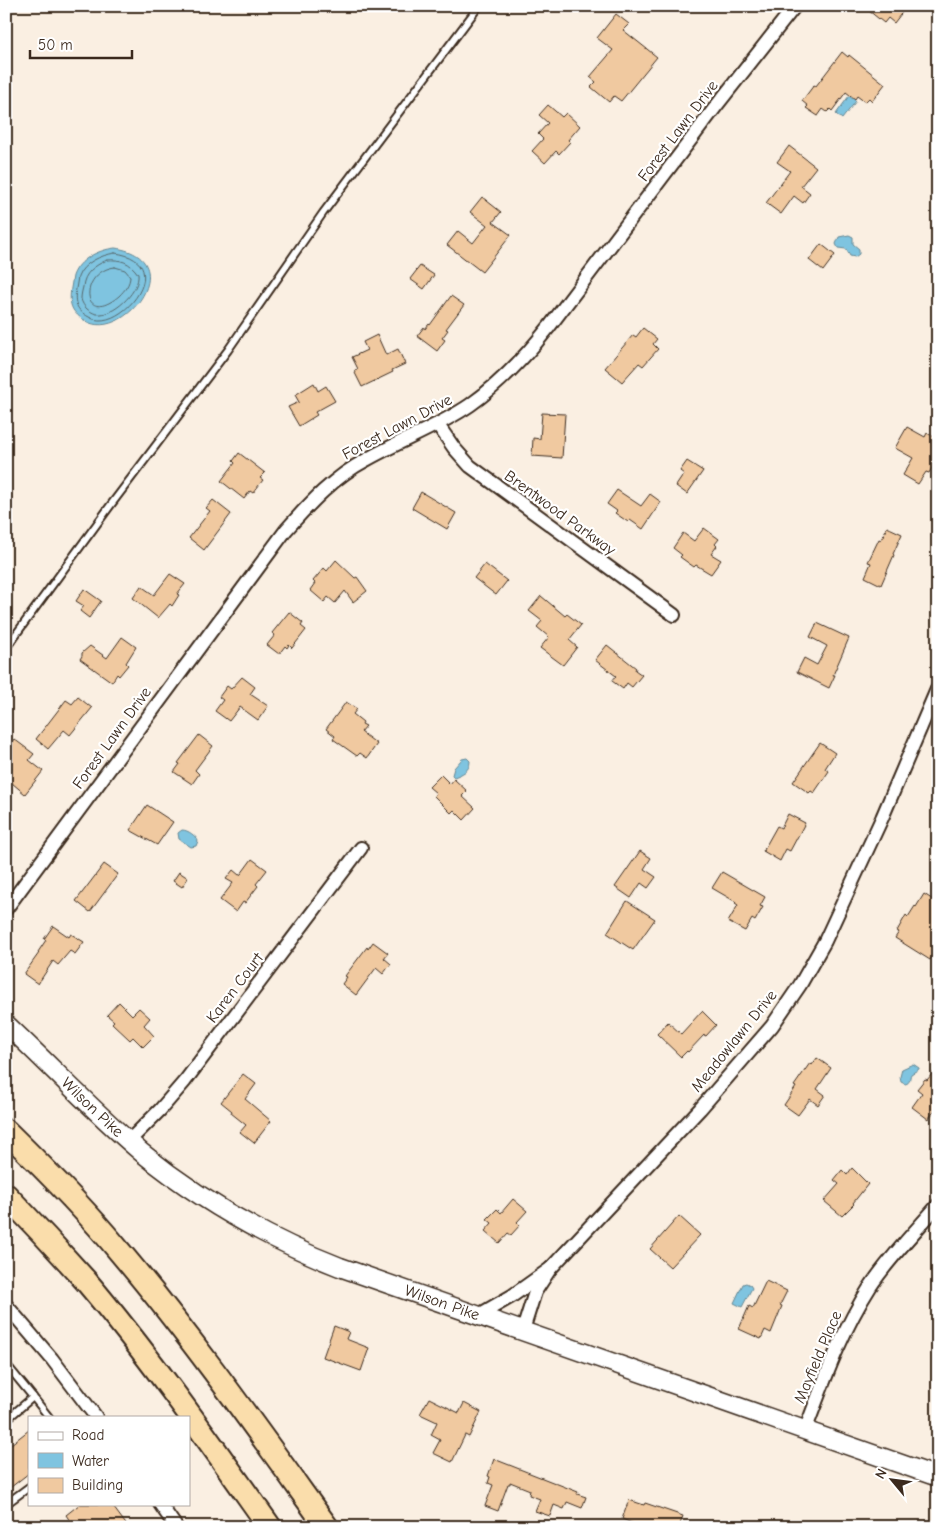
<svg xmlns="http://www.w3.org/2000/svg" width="944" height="1533" font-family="'Comic Neue',sans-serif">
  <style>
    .water { fill: #7fc4e0; stroke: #648692 }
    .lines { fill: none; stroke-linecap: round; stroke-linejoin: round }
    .shore { stroke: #56686c; stroke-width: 1 }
    .building { fill: #f0c9a0; stroke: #3b2a1e }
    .service-casing { stroke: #3b2a1e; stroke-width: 10 }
    .minor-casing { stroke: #3b2a1e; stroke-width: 16 }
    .secondary-casing { stroke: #3b2a1e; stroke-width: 21 }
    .motorway-casing { stroke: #3b2a1e; stroke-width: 26 }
    .service { stroke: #fff; stroke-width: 6 }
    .minor { stroke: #fff; stroke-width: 12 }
    .secondary { stroke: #fff; stroke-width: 18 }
    .motorway { stroke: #faddab; stroke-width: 22 }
    .labels { text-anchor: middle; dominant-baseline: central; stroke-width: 4.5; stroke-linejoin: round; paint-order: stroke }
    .street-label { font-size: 16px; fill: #3b2a1e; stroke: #fff }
  </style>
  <rect width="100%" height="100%" fill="#faefe2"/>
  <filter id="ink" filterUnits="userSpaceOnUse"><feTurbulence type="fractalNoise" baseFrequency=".02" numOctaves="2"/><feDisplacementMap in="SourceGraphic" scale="10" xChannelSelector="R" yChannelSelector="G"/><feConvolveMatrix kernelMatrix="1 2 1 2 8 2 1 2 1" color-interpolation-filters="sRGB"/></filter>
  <g filter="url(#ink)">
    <!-- water -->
    <g class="water">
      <path d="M849,96L856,101L842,119L836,114Z"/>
      <path d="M849,235L853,237V244L859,249V254L855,257L850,256L846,249L838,248L836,244L839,237Z"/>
      <path d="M115,248C189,258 123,346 84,320C70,311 69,303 71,288C72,284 72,280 73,276C79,259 98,250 115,248Z"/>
      <path d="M467,758L470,761C470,771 462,774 454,777L452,775L454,768L462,759Z"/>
      <path d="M182,830C188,830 196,836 198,841L196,846L191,847L179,839L178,833Z"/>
      <path d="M913,1064L919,1068V1069L911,1074C909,1078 911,1083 905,1084L901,1082L900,1077L902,1069Z"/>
      <path d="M746,1283L750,1285L752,1288L742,1307L734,1303L743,1284Z"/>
    </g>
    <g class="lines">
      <!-- shore -->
      <g class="shore">
        <path d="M115,253C180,261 119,336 89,317C76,310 74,303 76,289C77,285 77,281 78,277C83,263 101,255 115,253Z"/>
        <path d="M107,260C121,259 130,262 138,274C140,290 117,313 101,314C96,315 91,312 87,309C84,306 82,303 81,299C81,295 82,291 83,287C84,273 94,266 107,260Z"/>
        <path d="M115,267L125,270L130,276C130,284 125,290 119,296C81,328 78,271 115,267Z"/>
      </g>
    </g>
    <!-- building -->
    <g class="building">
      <path d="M863,6H907L894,23L888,18L884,23Z"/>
      <path d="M616,14L629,24L623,30L657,57L621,101L614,96L609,102L591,87L596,82L590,77L613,50L597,38Z"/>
      <path d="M842,52L848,57L849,55L885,84L872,101L869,98L865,102L857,96L855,99L846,92L832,111L830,109L827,112L823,109L818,116L806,108L808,106L802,101L814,85L816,86Z"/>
      <path d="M548,105L562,117L566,113L580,126L568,140L570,142L559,154L556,151L545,163L532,151L543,139L538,134L548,123L539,115Z"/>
      <path d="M789,146L816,167L801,186L810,193L803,203L794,196L781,214L766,203L790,171L777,162Z"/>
      <path d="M482,197L501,212L493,222L511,235L482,272L447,245L458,231L473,243L487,225L470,212Z"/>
      <path d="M821,244L835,255L823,271L809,260Z"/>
      <path d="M420,266L434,275L424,289L410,279Z"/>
      <path d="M451,296L464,305L446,329L448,330L442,338L445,340L437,351L417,336L424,327L425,329L429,324L430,325Z"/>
      <path d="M643,328L657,339L653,344L658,349L643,366L639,363L622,382L605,368L633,335L636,337Z"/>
      <path d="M377,335L386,355L398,349L405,364L392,370L393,372L362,387L354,371L358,369L352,357L367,350L363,342Z"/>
      <path d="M314,383L318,391L326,386L335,401L315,412L317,415L299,426L288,407L299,402L295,395Z"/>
      <path d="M542,413L565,414L562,458L532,456L533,438L540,439Z"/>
      <path d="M907,427L925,437L927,433L938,439V452L933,459L936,461L929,473L926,472L918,484L903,475L913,458L895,448Z"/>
      <path d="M239,453L265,473L260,478L263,480L253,493L250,491L244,499L221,481L235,463L233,461Z"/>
      <path d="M687,461L703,471L687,494L676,486L684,474L680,471Z"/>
      <path d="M617,490L641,506L650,494L661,502L643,529L630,520L628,522L615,513L617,511L607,504Z"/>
      <path d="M421,492L456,513L447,529L412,508Z"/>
      <path d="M213,500L231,514L204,550L189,538L210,511L206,508Z"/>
      <path d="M887,527L902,534L893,554L894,555L881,585L865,577L871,563L868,562L879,539L881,540Z"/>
      <path d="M704,528L719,539L715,544L717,546L711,554L721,560L711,574L696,565L694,567L680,557L682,555L673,548L683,533L694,541Z"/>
      <path d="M336,560L355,578L357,577L367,591L353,602L345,591L335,603L328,597L324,602L310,590L315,583L313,581L324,568L327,571Z"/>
      <path d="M485,564L507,581L496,595L474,578Z"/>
      <path d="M170,574L185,584L177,594L179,595L172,606L170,604L158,618L133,598L141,586L154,595Z"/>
      <path d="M84,589L101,601L89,618L80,611L84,606L76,601Z"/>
      <path d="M541,596L565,616L567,614L581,625L569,640L577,647L563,665L540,648L549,637L537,627L542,621L529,611Z"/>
      <path d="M289,612L303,623L301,626L306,630L292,648L289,645L287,648L285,646L279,654L267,645L275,635L272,633Z"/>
      <path d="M817,623L849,638L833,675H835L829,688L797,672L804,658L817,665L827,646L810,637Z"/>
      <path d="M122,637L136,647L126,663L128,665L119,676L117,674L112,682L80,659L82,656V653L90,646L107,658Z"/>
      <path d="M607,645L636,668L635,670L642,675L632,687L627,683L623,689L612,681L616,676L595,660Z"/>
      <path d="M242,677L255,687L250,694L268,706L258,720L240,707L229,721L215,711L223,700L219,697L227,686L231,689Z"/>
      <path d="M78,697L92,708L70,735L64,730L48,749L36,739L66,700L72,704Z"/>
      <path d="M346,702L357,709L353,714L363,722L362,724L366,726L361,732L377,744L367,758L360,753L357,756L333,739L335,736L326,729Z"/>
      <path d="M199,735L213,746L195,770L199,774L192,784L174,772L180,764L178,763Z"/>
      <path d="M14,739L34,754L29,760L43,771L25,794L6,778V776L12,768L6,763V749Z"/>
      <path d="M820,743L835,753L826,767L825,769L829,771L814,793L811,791L809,793L793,782Z"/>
      <path d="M441,775L450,784L454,779L467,791L462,796L475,808L464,820L454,810L451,813L434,796L436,793L429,787Z"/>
      <path d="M147,805L173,822L157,845L130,830Z"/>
      <path d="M788,814L805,823L790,851L786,849L780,861L763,851L777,826L781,828Z"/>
      <path d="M640,851L651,858L644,869L656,877L648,888L641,883L631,898L615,887Z"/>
      <path d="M252,859L267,870L256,884L258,886L245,903L243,902L236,912L220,900L233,883L226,879L233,870L239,875L241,874Z"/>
      <path d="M104,864L118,874L90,912L76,901Z"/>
      <path d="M179,872L188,878L182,887L173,881Z"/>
      <path d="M722,872L765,897L760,906L763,907L755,921L752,919L745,931L728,922L738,905L735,903L736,902L712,888Z"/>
      <path d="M924,894L938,903V948L930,960L895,938L899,932L897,931L906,915L908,917L915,906L916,907Z"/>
      <path d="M627,901L655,919L633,950L607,933Z"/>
      <path d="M53,926L69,937L71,934L84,942L75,954L70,951L58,965L53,961L38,984L24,974L39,953L38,952L46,940L44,939Z"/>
      <path d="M373,942L388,953L384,958L391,964L383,974L376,968L356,995L342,984L347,977L345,976L367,947L368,949Z"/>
      <path d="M119,1002L132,1015L139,1008L150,1018L144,1025L154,1036L143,1047L133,1037L130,1040L112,1023L114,1021L107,1015Z"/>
      <path d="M702,1011L716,1025L706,1036L704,1035L688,1052L687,1051L681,1057L657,1034L668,1022L681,1034Z"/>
      <path d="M817,1058L831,1068L817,1089L825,1095L818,1105L810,1099L798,1115L784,1105L796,1087L794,1086L810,1063L812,1065Z"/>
      <path d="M938,1067V1107L928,1119L912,1107L922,1093L917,1089L925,1079L927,1080Z"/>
      <path d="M243,1074L256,1084L245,1099L271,1121L254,1143L240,1132L246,1125L231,1113L232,1111L221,1102Z"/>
      <path d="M852,1168L868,1184L853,1203L854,1204L842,1216L824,1201L839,1184L834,1180L842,1170L847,1175Z"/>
      <path d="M513,1199L527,1211L517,1222L520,1225L511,1235L508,1233L499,1243L485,1231L492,1223L487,1219L497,1209L501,1213Z"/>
      <path d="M679,1216L700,1235L670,1267L650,1249Z"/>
      <path d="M766,1281L787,1291L780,1305L782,1306L771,1333L765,1330L761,1339L739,1329L749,1306L753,1308Z"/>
      <path d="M334,1326L349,1332L346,1339L369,1348L361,1371L323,1357Z"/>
      <path d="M429,1398L459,1413L464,1403L481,1412L469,1437L465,1435L452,1462L433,1453L440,1440L431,1435L437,1422L420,1414Z"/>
      <path d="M29,1430V1473L6,1491V1448Z"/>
      <path d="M494,1459L578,1492L577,1494L586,1497L582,1508L567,1502L564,1509L554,1505L550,1516L535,1511L540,1499L529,1495L530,1490L510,1482V1484H508L498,1511L485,1506L493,1485L488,1483L490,1477L488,1476Z"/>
      <path d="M629,1500L644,1505L645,1503L683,1516L679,1527H642L622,1519Z"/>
      <path d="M80,1504H111L128,1527H74L66,1515Z"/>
    </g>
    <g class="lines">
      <defs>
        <g id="service">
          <path d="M6,648L110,506L228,350L323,213L479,6"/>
          <path d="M6,1364L33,1397L6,1420"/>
          <path d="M33,1397L49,1417"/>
          <path d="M6,1504L29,1487"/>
        </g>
        <g id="minor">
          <path d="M438,425L454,448L470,466L674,615"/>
          <path d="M6,909L286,530C310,503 334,477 366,460C401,440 438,427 470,405C501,383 526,356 549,327L717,105L795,6"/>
          <path d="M129,1141L160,1110L185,1081L361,848"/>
          <path d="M550,1269L700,1109L772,1026L800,985L825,941L882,818L938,687"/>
          <path d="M6,1305L52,1359L96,1417"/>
          <path d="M479,1315L512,1296L550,1269L535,1292L523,1330"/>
          <path d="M805,1431C824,1381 841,1332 870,1287C889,1258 915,1232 938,1205"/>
          <path d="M160,1504L176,1527"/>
        </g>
        <g id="secondary">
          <path id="s1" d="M6,1024C51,1066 94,1112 141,1152C201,1201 268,1239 340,1267L938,1477"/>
        </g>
        <g id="motorway">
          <path d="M6,1131C46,1170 85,1209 120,1252C194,1340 260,1434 327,1527"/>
          <path d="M6,1195C33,1223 60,1252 86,1281C152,1359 211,1444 270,1527"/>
        </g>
      </defs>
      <!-- service casing -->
      <use href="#service" class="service-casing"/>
      <!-- minor casing -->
      <use href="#minor" class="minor-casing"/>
      <!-- secondary casing -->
      <use href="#secondary" class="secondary-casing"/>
      <!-- motorway casing -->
      <use href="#motorway" class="motorway-casing"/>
      <!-- service -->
      <use href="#service" class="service"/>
      <!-- minor -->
      <use href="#minor" class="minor"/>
      <!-- secondary -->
      <use href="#secondary" class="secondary"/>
      <!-- motorway -->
      <use href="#motorway" class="motorway"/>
    </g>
  </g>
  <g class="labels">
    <!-- street labels -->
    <g class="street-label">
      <text transform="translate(678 131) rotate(-53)">Forest Lawn Drive</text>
      <text transform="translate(397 427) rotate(-28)">Forest Lawn Drive</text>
      <text transform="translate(560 513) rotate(36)">Brentwood Parkway</text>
      <text transform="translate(112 738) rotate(-54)">Forest Lawn Drive</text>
      <text transform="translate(235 988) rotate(-53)">Karen Court</text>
      <text transform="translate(734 1041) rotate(-51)">Meadowlawn Drive</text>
      <text stroke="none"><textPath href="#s1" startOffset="120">Wilson Pike</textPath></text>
      <text stroke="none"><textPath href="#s1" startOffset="525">Wilson Pike</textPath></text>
      <text transform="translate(818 1357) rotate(-67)">Mayfield Place</text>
    </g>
  </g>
  <!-- margin -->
  <rect width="944" height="1533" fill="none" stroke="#fff" stroke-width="25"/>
  <rect x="12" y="12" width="919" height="1508" fill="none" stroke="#3b2a1e" stroke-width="2" filter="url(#ink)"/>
  <!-- legend -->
  <rect x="28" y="1416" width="162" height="90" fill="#ffffff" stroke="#b1aaa5"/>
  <rect x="38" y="1432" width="25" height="8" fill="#ffffff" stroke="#b1aaa5"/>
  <text x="72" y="1440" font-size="15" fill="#3b2a1e">Road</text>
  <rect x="38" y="1453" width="25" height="15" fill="#7fc4e0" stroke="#b1aaa5"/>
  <text x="72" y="1466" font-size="15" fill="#3b2a1e">Water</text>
  <rect x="38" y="1478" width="25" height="15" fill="#f0c9a0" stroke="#b1aaa5"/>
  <text x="72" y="1490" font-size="15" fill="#3b2a1e">Building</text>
  <!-- north arrow -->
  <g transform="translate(892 1480) rotate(299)" stroke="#ffffff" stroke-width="4" paint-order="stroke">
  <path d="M0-4L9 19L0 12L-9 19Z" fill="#3b2a1e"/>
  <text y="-8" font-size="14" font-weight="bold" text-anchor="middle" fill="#3b2a1e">N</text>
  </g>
  <!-- scale -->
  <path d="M30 50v8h102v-8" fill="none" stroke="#3b2a1e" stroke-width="2.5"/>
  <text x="38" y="50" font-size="15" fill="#3b2a1e" stroke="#ffffff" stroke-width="4" paint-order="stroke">50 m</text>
</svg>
